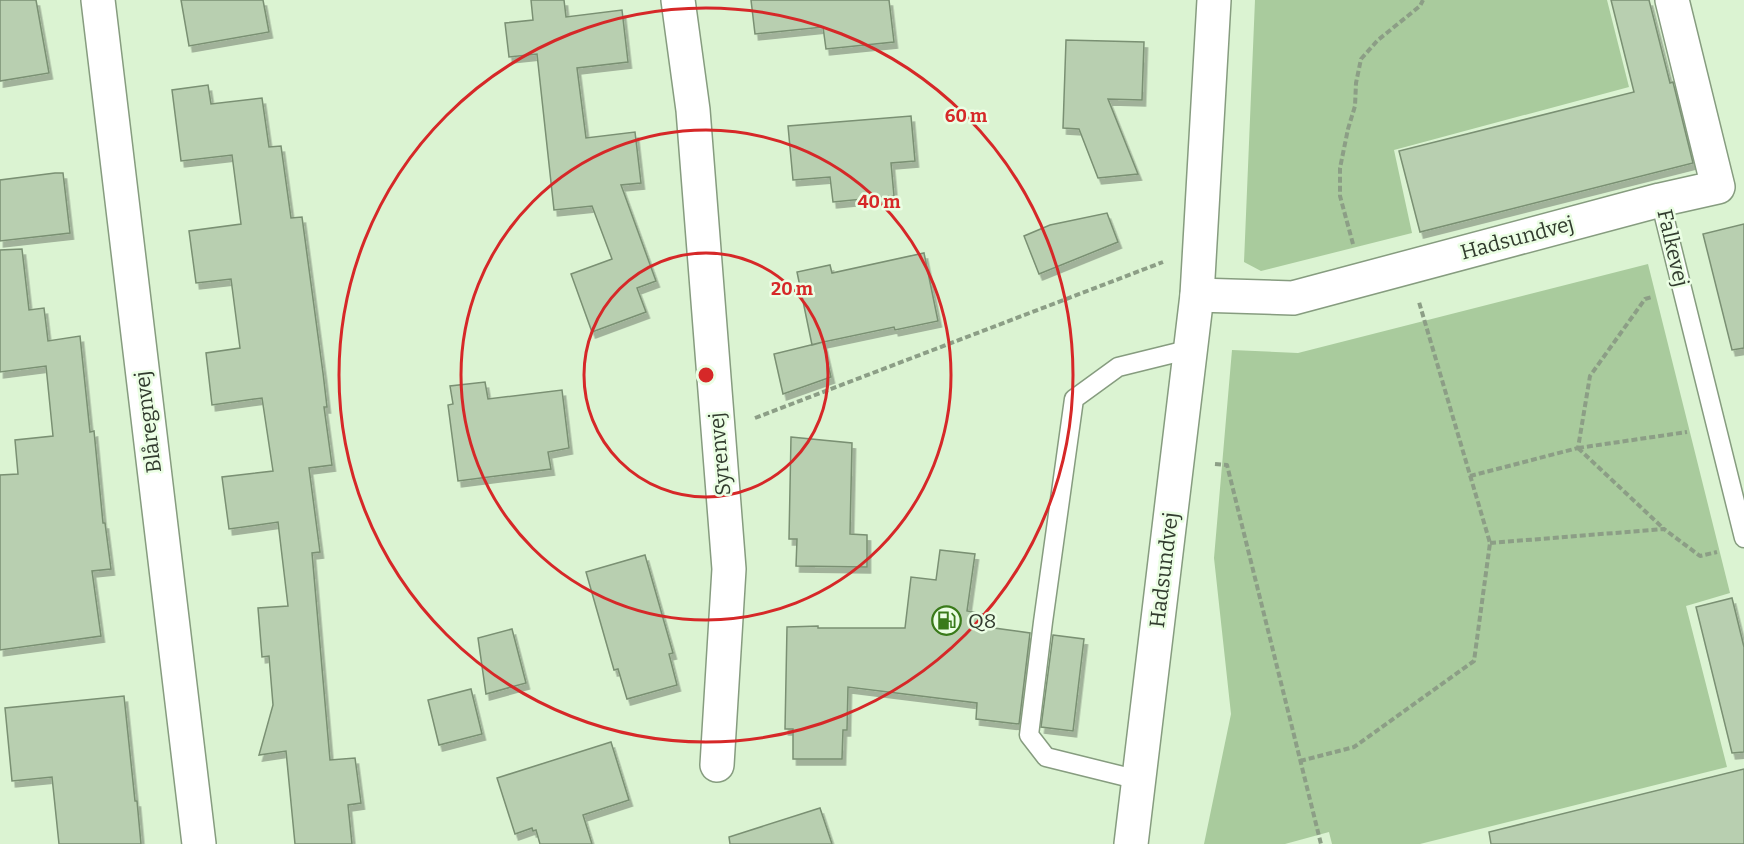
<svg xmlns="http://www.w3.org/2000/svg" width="1744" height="844" font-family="Bitter,serif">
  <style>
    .green { fill: #a9cb9d }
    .building { fill: #b8cfb0; stroke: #7a9073; stroke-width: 1.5; filter: url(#shadow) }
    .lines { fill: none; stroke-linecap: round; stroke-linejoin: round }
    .service-casing { stroke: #869c7f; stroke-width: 21 }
    .minor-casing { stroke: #869c7f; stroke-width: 36 }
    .tertiary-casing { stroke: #869c7f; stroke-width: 36 }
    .path { stroke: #8c9e86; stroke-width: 4; stroke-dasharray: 6 3; stroke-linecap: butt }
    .service { stroke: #fff; stroke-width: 18 }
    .minor { stroke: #fff; stroke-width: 33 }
    .tertiary { stroke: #fff; stroke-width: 33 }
    .ring { fill: none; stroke: #d62828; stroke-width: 3 }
    .labels { text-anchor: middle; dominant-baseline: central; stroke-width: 5; stroke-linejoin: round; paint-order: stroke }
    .street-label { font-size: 21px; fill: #313b2e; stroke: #ebfee4 }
    .poi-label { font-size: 21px; fill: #313b2e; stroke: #ebfee4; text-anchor: start }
    .centre { fill: #d62828; stroke: #ebfee4; stroke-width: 3 }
    .ring-label { font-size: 18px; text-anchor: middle; font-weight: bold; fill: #d62828; stroke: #ebfee4; stroke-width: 5; stroke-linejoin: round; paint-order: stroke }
  </style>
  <defs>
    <filter id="shadow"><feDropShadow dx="3.5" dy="6" stdDeviation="0" flood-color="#0004"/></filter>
  </defs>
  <rect width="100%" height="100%" fill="#dbf3d2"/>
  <!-- green -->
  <g class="green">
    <path d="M1255,0H1607L1629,87L1394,150L1412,233L1261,271L1244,262Z"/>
    <path d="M1648,264L1730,593L1686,606L1727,767L1420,844H1332L1329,832L1285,844H1204L1231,714L1214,558L1232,350L1298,353Z"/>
  </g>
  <!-- building -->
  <g class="building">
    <path d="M0,0H36L49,73L0,81Z"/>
    <path d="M181,0H263L269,32L189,46Z"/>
    <path d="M531,0H564L566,17L622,10L628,62L577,68L586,138L635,132L641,183L621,185L656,281L637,288L646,312L592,332L571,274L612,259L592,206L554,210L537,54L509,57L505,23L533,20Z"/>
    <path d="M751,0H889L894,42L826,49L823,27L755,34Z"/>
    <path d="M1611,0H1649L1670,83L1673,82L1693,163L1420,232L1399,151L1634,92Z"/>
    <path d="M1066,40L1144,42L1142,100L1108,99L1138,174L1098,178L1079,129L1063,128Z"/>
    <path d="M208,85L211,104L262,98L269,147L281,146L291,218L302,217L323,373L327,407H324L332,465L309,468L320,552L312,553L330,760L355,758L361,803L348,805L352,844H295L286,751L259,755L273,705L269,656L262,657L258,608L288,606L278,522L229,529L222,477L273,471L262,398L212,405L206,353L240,348L231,279L196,283L189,231L241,224L232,155L181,161L172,90Z"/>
    <path d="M911,116L915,161L891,163L894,196L833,202L830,177L793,180L788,126Z"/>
    <path d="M55,173H63L70,233L0,241V180Z"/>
    <path d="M1107,213L1118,242L1039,274L1024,236L1050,225Z"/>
    <path d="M1744,224V348L1732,350L1703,234Z"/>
    <path d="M22,249L29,310L44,308L48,341L80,336L90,432L94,431L103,523H105L111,569L92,571L101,636L0,650V475L18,474L15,440L53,436L46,366L0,372V250Z"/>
    <path d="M924,253L938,321L895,330L894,327L823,342L831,377L783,394L774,354L823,342L812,345L797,272L830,265L832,273Z"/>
    <path d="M485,382L488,399L562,390L569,448L548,452L551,469L458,481L448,405L453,404L450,386Z"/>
    <path d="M791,437L852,443L850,534L867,535V567L796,566L797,539H789Z"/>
    <path d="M940,550L975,554L967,611L989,615L987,627L1030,633L1019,724L976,719L977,703L848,687L847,730H843L842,759H793V729H785L787,627L818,626V628H905L911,577L936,580Z"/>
    <path d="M645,555L673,653L669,654L677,685L627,699L618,669L614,670L586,572Z"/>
    <path d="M1732,598L1744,647V752L1732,753L1696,607Z"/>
    <path d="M512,629L526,683L486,694L478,638Z"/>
    <path d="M1053,635L1084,639L1073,731L1041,727Z"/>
    <path d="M471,689L482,734L439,745L428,700Z"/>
    <path d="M124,696L135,801H137L141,844H59L52,777L12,781L5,708Z"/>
    <path d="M611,742L629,800L583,815L592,844H540L536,830L533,831L532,828L515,834L497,778Z"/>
    <path d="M1744,769V844H1491L1489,832Z"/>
    <path d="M820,808L832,844H730L729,837Z"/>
  </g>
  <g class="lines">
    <defs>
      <g id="service">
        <path d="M1660,200L1744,538"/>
        <path d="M1139,780L1046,757L1029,735L1043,622L1074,399L1118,367L1191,349"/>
      </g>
      <g id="minor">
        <path d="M98,0L199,844"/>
        <path d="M678,0L693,110L729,569L717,765"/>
        <path d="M1197,295L1293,298L1660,200L1718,187L1672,0"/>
      </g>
      <path id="tertiary" d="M1131,844L1197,295L1214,0"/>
    </defs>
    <!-- service casing -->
    <use href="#service" class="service-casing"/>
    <!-- minor casing -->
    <use href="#minor" class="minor-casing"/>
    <!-- tertiary casing -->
    <use href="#tertiary" class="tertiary-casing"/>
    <!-- path -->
    <g class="path">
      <path d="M1353,244L1340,196V168L1348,129L1355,106L1356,83L1361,59L1378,40L1420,6L1423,0"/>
      <path d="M755,418L1163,262"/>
      <path d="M1578,448L1687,432"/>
      <path d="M1578,448L1664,529"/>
      <path d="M1215,464L1227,465L1321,844"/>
      <path d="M1470,476L1578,448L1590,376L1645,299L1652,297"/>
      <path d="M1490,543L1664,529L1700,556L1717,552"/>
      <path d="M1300,761L1354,747L1474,661L1490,543L1419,302"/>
    </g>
    <!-- service -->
    <use href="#service" class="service"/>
    <!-- minor -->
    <use href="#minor" class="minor"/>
    <!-- tertiary -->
    <use href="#tertiary" class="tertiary"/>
  </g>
  <!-- distance rings -->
  <g class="ring">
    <circle cx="706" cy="375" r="122"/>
    <circle cx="706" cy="375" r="245"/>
    <circle cx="706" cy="375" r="367"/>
  </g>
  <!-- icons -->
  <defs>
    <symbol id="fuel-ring" viewBox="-11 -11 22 22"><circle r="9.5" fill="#ebfee4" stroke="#397a19" stroke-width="1.5"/><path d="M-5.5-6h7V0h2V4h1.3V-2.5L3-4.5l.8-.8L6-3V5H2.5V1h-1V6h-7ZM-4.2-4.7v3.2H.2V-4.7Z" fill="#397a19"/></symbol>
  </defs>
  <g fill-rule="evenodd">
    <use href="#fuel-ring" x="930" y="604" width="33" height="33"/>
  </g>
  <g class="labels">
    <!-- street labels -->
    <g class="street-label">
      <text transform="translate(1517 238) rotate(-15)">Hadsundvej</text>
      <text transform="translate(1673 248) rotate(77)">Falkevej</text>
      <text transform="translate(148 422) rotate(-97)">Blåregnvej</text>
      <text transform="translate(720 454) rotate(-95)">Syrenvej</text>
      <text transform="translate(1164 570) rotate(-83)">Hadsundvej</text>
    </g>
    <!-- poi labels -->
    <g class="poi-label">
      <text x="968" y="621">Q8</text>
    </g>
  </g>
  <circle cx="706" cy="375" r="9" class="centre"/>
  <g class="ring-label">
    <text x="966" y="122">60 m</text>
    <text x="879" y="208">40 m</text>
    <text x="792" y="295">20 m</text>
  </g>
</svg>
